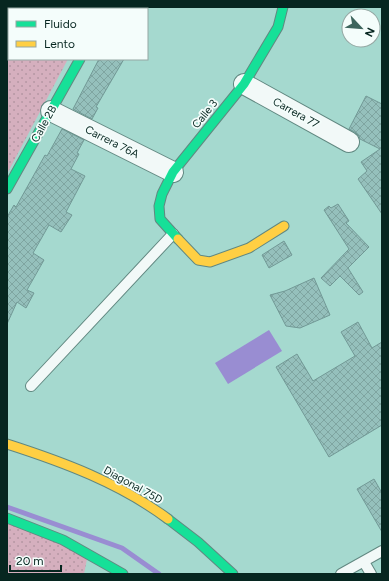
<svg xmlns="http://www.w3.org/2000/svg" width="389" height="581" font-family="Figtree,sans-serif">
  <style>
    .park { fill: url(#park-dots) }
    .water { fill: #998dd2 }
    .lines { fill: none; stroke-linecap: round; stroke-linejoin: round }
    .stream { stroke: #998dd2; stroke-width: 5 }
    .building { fill: url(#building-cross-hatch); stroke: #729996 }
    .lane-casing { stroke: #618881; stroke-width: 12 }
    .street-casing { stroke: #618881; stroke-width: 22 }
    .fast-casing { stroke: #618881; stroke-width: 11 }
    .slow-casing { stroke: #618881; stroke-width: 11 }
    .path { stroke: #bacac6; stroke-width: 2.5; stroke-dasharray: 2 3; stroke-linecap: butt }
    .lane { stroke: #f2f9f8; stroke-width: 10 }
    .street { stroke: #f2f9f8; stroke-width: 20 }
    .fast { stroke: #16e098; stroke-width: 9 }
    .slow { stroke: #ffcf43; stroke-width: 9 }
    .labels { text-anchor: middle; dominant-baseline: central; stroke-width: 3.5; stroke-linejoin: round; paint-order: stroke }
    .street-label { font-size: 11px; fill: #062620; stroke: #f4fdfb }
  </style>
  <defs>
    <pattern id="park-dots" width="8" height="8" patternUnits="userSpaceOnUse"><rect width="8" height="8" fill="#d5afbe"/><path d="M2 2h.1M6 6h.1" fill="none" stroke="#b596a3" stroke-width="1.8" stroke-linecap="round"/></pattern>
    <pattern id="building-cross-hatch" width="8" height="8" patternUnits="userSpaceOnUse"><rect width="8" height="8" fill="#95c0bc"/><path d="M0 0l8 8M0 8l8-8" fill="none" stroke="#7fa5a1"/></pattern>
  </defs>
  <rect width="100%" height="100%" fill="#a5d9cf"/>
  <!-- park -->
  <g class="park">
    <path d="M7,7H96L95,9H9V59H68L7,174Z"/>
    <path d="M7,518L88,554L84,574H7Z"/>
  </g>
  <!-- water -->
  <path class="water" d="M269,330L282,351L228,384L215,363Z"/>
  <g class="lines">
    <!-- stream -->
    <path class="stream" d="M7,507L122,548L159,574"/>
  </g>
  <!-- building -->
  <g class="building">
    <path d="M99,59H124L96,107L98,108L92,119L73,109Z"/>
    <path d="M366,96L382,104V214L358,179L367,171L361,162L380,149L360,139L359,136L355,132L349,129Z"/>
    <path d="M62,129L84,140L77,153L79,154L71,169L85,176L66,212L72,215L61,232L49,225L33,253L44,260L27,290L34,293L26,308L17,302L7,324V217L14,205L16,207L45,155L47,156Z"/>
    <path d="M338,204L349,221L346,223L369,247L348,268L363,292L359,295L340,276L330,286L321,278L349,249L324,210L329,206L331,208Z"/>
    <path d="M284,241L292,255L269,268L262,255Z"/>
    <path d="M314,278L330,315L300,328L286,326L270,295L285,291Z"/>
    <path d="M358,322L372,348L382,342V425L329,457L276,367L297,354L313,381L355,356L341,332Z"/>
    <path d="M374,479L382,493V532L357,489Z"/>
  </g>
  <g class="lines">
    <defs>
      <g id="lane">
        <path d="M31,386L173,234"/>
        <path d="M364,562L371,574"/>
        <path d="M341,574L382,551"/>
      </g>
      <g id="street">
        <path d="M107,9L108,7"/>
        <path d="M244,84L349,142"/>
        <path d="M51,111L173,172"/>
      </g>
      <g id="fast">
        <path d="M7,189L80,59"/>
        <path d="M178,239L160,219L159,206L162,194L173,172L244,84L278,27L283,7"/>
        <path d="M7,518L63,540L123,574"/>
        <path d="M168,519L198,542L233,574"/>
      </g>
      <g id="slow">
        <path d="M178,239L198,260L210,262L249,248L284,226"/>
        <path d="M7,444C63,462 120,483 168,519"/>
      </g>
    </defs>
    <!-- lane casing -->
    <use href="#lane" class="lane-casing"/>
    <!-- street casing -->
    <use href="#street" class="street-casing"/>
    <!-- fast casing -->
    <use href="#fast" class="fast-casing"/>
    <!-- slow casing -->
    <use href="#slow" class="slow-casing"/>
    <!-- path -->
    <path class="path" d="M86,9L87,7"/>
    <!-- lane -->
    <use href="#lane" class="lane"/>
    <!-- street -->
    <use href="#street" class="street"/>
    <!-- fast -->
    <use href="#fast" class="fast"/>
    <!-- slow -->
    <use href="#slow" class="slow"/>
  </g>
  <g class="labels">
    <!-- street labels -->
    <g class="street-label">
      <text transform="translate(296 113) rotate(29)">Carrera 77</text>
      <text transform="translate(205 114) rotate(-51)">Calle 3</text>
      <text transform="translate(44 124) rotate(-61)">Calle 2B</text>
      <text transform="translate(112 142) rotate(27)">Carrera 76A</text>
      <text transform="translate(133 485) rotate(29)">Diagonal 75D</text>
    </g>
  </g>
  <!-- border -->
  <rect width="389" height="581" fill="none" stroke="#062620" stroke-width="16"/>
  <!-- legend -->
  <rect x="8" y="8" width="140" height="52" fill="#f4fdfb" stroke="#95a7a3"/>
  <rect x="16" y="21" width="20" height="6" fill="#16e098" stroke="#95a7a3"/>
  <text x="44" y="28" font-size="12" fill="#062620">Fluido</text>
  <rect x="16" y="41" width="20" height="6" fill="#ffcf43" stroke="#95a7a3"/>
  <text x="44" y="48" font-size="12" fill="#062620">Lento</text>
  <!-- north arrow -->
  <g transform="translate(361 28) rotate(116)"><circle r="19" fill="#f4fdfb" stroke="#95a7a3"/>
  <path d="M0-3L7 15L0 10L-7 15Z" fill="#3e655d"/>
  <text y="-6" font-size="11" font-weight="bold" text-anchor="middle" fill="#062620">N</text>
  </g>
  <!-- scale -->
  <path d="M10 565v6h51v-6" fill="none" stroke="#062620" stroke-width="2"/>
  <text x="16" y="565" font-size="12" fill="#062620" stroke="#f4fdfb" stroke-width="3" paint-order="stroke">20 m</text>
</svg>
